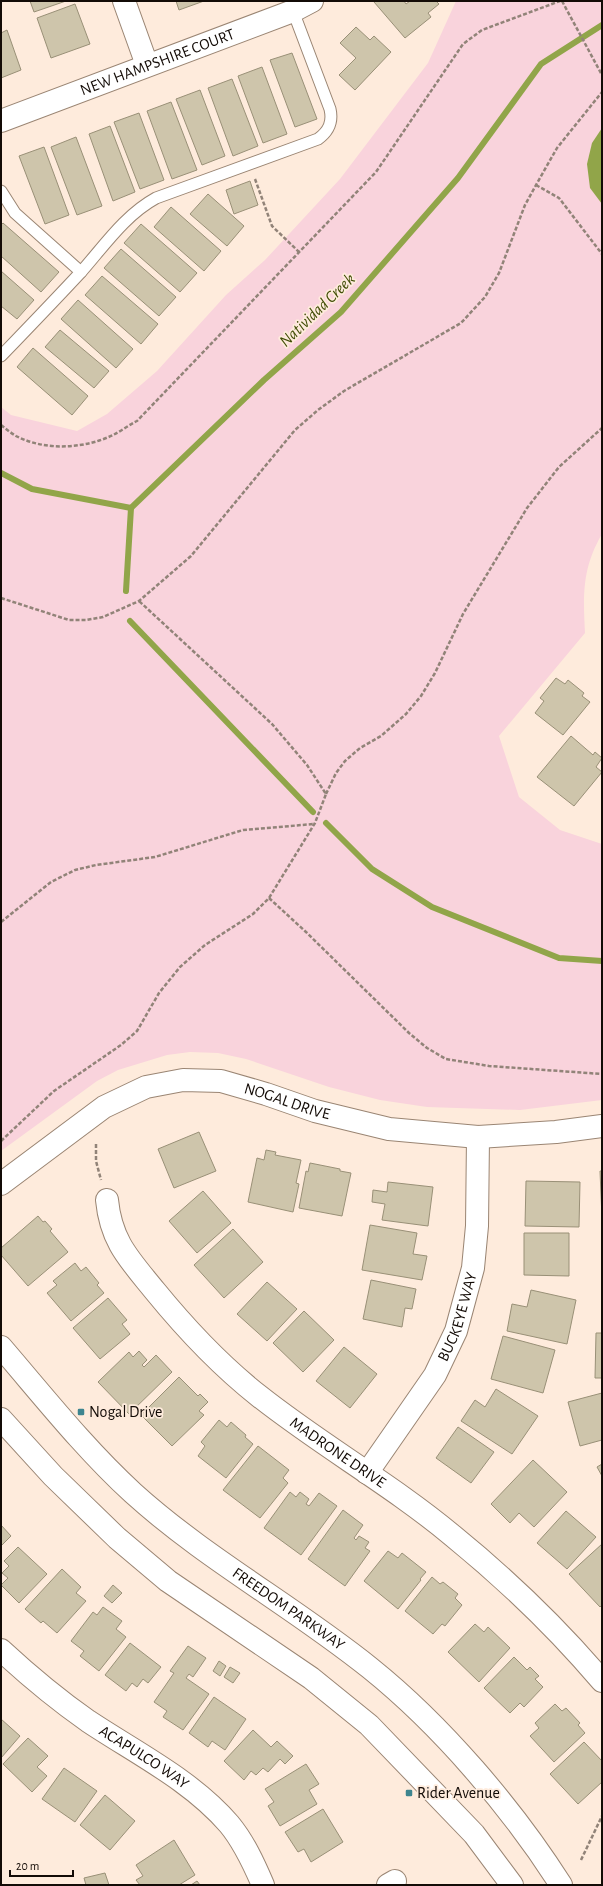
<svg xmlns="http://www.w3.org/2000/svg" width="603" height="1886" font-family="'Alegreya Sans',sans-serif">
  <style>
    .green { fill: #f9d3dc }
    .water { fill: #91a549 }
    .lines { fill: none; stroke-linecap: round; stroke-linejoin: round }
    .stream { stroke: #91a549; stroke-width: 6 }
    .building { fill: #cec5ab; stroke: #999077 }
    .service-casing { stroke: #9a8573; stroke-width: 13 }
    .minor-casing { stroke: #9a8573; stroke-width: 24 }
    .secondary-casing { stroke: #9a8573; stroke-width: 24 }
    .path { stroke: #918378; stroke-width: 2.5; stroke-dasharray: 4 2; stroke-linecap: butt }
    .service { stroke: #fff; stroke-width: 11 }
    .minor { stroke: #fff; stroke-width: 22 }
    .secondary { stroke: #fff; stroke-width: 22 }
    .poi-dot { fill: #3e858f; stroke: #feebdc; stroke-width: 1.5 }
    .labels { text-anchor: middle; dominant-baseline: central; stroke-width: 3.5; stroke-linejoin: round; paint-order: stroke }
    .street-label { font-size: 16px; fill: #130b06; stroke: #feebdc }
    .poi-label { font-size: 16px; fill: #130b06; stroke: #feebdc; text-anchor: start }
    .water-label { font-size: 17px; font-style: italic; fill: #424e07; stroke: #feebdc }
  </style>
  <rect width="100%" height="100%" fill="#feebdc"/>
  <!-- green -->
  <path class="green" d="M456,1H602V534C582,568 583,595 585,633L499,736L519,797L560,830L602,844V1100L520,1110L427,1107L380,1100L329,1087L246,1059L218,1053L190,1052L167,1055L118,1070L97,1081L1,1151V407L11,415L77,431L107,414L157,371L226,295L265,260L340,179L428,63Z"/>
  <!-- water -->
  <path class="water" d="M602,128V204L590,188L587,164L592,143Z"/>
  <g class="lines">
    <!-- stream -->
    <g class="stream">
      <path d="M1,473L32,489L131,508"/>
      <path d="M131,508L264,380L341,312L458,178L541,64L602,25"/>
      <path d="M126,591L131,508"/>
      <path d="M130,621L313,812"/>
      <path d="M326,823L372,869L432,907L559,958L602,961"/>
    </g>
  </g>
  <!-- building -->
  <g class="building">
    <path d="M30,1H66L34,12Z"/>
    <path d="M176,1H204L179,10Z"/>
    <path d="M375,1H404L406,4L410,1H436L439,4L428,13L431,17L405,38L374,2Z"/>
    <path d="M75,4L90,44L51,58L37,18Z"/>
    <path d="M356,27L370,40L374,36L391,52L355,90L339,75L356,58L340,43Z"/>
    <path d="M7,30L21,70L1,78V33Z"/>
    <path d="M292,53L317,119L295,127L270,60Z"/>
    <path d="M262,67L287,134L263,143L238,76Z"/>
    <path d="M232,79L258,146L233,156L208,88Z"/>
    <path d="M200,90L225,156L202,165L176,99Z"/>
    <path d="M171,102L197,170L172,179L147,111Z"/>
    <path d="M139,113L164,180L140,189L114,122Z"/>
    <path d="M110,126L135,192L113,201L89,134Z"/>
    <path d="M76,137L102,206L77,215L51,147Z"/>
    <path d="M44,147L69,215L45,224L19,156Z"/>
    <path d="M250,181L258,205L234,214L226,190Z"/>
    <path d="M208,194L244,226L227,246L190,214Z"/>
    <path d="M171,207L221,251L204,271L154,227Z"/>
    <path d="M3,223L59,272L41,292L1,256V225Z"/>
    <path d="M141,224L197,273L180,292L124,243Z"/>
    <path d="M121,249L176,297L159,316L104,268Z"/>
    <path d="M1,271L34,300L17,319L1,306Z"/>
    <path d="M102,276L158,324L141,344L85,295Z"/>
    <path d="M78,300L133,349L116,368L61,319Z"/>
    <path d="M60,330L109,371L94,388L45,347Z"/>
    <path d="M33,348L88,396L72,415L17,367Z"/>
    <path d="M556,678L565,684L568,680L584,693L582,696L590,702L563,735L535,713L544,701L540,698Z"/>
    <path d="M571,736L593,755L595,752L602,758L596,767L602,772L574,806L537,777Z"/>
    <path d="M199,1132L216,1171L174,1188L158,1149Z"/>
    <path d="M266,1150L276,1152L275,1155L301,1160L296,1183L299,1184L293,1212L248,1202L257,1158L264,1160Z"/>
    <path d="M310,1163L340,1169V1171L351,1173L342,1216L299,1208L306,1171L308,1172Z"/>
    <path d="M600,1171H602V1218Z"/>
    <path d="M526,1181L580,1182L579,1227L525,1226Z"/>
    <path d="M388,1182L433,1187L428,1226L382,1220L385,1204L372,1202L373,1190L387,1192Z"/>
    <path d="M203,1191L231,1223L197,1253L169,1221Z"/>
    <path d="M38,1216L43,1222L45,1221L52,1229L50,1231L68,1252L28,1286L1,1255V1248Z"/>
    <path d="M370,1225L417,1233L413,1254L427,1256L422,1280L362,1270Z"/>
    <path d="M233,1229L263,1262L224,1298L194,1265Z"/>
    <path d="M524,1233H569V1276L524,1275Z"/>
    <path d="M75,1263L81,1271L86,1267L99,1283L97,1285L104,1293L71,1321L47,1293L57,1285L53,1281Z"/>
    <path d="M371,1280L416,1289L412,1309L405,1308L402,1327L363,1319Z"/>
    <path d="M267,1282L297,1309L267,1341L237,1314Z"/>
    <path d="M531,1290L576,1300L567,1344L507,1331L512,1304L527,1307Z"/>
    <path d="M108,1298L127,1320L122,1324L130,1334L100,1359L73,1328Z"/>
    <path d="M304,1311L334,1340L303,1372L273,1343Z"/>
    <path d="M596,1333H602V1378H595Z"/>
    <path d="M503,1336L555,1350L543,1393L491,1379Z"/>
    <path d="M344,1347L377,1374L350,1408L316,1381Z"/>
    <path d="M139,1351L147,1360L142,1365L144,1367L156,1355L172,1372L129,1414L98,1382L129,1352L133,1357Z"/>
    <path d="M179,1377L198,1396L200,1394L208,1402L199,1411L204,1415L172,1446L141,1415Z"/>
    <path d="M496,1389L538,1416L512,1454L461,1421L475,1400L485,1407Z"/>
    <path d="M602,1393V1440L580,1446L568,1402Z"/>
    <path d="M219,1420L227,1427L231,1422L246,1435L245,1437L253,1444L226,1478L198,1456L205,1446L201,1442Z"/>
    <path d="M458,1427L494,1452L471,1483L436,1458Z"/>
    <path d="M258,1446L289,1470L283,1478L288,1483L260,1518L223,1490Z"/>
    <path d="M533,1460L567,1492L534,1527L519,1513L510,1523L491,1504Z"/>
    <path d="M602,1464V1476L597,1467Z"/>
    <path d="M290,1492L296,1497L300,1492L309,1499L306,1504L309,1506L319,1493L337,1506L301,1555L264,1528Z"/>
    <path d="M343,1510L363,1525L354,1538L356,1540L359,1536L369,1542L365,1548L370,1551L345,1586L308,1559Z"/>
    <path d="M566,1511L596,1537L567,1569L537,1543Z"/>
    <path d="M1,1525L11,1536L1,1546Z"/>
    <path d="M602,1544V1605L600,1607L569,1574Z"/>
    <path d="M18,1547L47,1574L19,1603L1,1585L8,1578L2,1573L9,1566L4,1561Z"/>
    <path d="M388,1551L398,1558L402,1553L426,1572L420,1579L421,1580L398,1609L364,1581Z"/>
    <path d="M62,1569L81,1587L76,1593L86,1601L57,1633L43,1621L41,1623L25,1609Z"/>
    <path d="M432,1577L440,1584L443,1582L458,1594L455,1598L462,1605L445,1626L442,1624L433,1634L405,1611Z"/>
    <path d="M113,1585L122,1593L112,1603L104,1596Z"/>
    <path d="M103,1607L122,1621L116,1629L126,1637L99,1671L80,1656L84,1651L71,1641L93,1612L97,1615Z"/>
    <path d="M475,1624L484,1632L488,1627L510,1648L479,1682L448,1652Z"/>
    <path d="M130,1643L161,1667L148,1683L143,1679L137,1687L132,1683L126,1691L105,1675Z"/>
    <path d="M188,1646L206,1658L193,1677L189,1674L186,1678L209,1694L183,1730L163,1717L167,1711L154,1702L174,1673L170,1671Z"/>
    <path d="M514,1657L527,1670L530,1667L539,1676L535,1679L543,1687L524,1707L520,1703L510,1713L484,1688Z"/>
    <path d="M219,1661L226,1666L220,1676L213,1671Z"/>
    <path d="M230,1667L240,1673L233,1683L224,1677Z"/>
    <path d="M214,1697L246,1719L225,1750L212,1741L208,1747L189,1733Z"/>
    <path d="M555,1704L562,1711L566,1708L580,1723L578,1725L585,1733L554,1762L530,1736L539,1728L535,1723Z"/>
    <path d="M1,1719L20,1736L1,1758Z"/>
    <path d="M253,1730L271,1747L277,1741L293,1756L285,1764L280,1759L268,1772L263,1768L256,1775L251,1771L244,1780L224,1761Z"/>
    <path d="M28,1738L48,1756L37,1767L47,1776L32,1792L3,1764Z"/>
    <path d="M584,1742L602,1761V1782L578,1804L550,1774Z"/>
    <path d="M306,1764L319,1784L309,1790L317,1804L280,1826L268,1806L274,1802L265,1789Z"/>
    <path d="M64,1768L97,1791L75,1822L42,1799Z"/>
    <path d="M105,1795L135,1821L110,1850L80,1825Z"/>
    <path d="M323,1809L343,1842L311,1862L304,1849L298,1852L285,1832Z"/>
    <path d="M174,1840L195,1875L179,1885H140L136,1880L143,1876L136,1865Z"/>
    <path d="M105,1873L109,1885H86L84,1878Z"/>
    <path d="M197,1881L200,1885H191Z"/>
  </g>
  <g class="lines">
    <defs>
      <g id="service">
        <path d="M1,191L15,213L81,272"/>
        <path d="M1,356C28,328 55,300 81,272C104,246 125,215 156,198L318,139C329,131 333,122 330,109L293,11"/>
      </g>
      <g id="minor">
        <path d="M124,1L147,65"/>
        <path id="s1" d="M1,121L293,11L312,1"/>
        <path id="s2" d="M1,1184L104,1107L146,1087L183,1080L221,1081L266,1094L315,1111L389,1129L478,1137L556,1132L602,1126"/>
        <path id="s3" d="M107,1200C111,1242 130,1260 155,1291C186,1329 221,1366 259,1396C322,1446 392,1485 453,1536C507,1580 557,1628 602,1681"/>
        <path id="s4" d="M367,1473L435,1375L456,1331L473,1268L477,1226L478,1137"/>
        <path id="s5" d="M1,1650C28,1675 58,1700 88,1721C136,1753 191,1780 229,1824C244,1842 254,1864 263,1885"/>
        <path d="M388,1885L395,1881"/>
      </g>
      <g id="secondary">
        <path id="s6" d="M1,1347C44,1397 85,1449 133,1493C206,1559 293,1606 370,1668C441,1725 512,1808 561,1885"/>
        <path d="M1,1419L53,1476L117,1538L168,1581L311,1678L369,1725L474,1834L512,1885"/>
      </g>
    </defs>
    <!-- service casing -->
    <use href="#service" class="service-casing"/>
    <!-- minor casing -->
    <use href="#minor" class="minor-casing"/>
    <!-- secondary casing -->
    <use href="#secondary" class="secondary-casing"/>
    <!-- path -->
    <g class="path">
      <path d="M562,1L602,75"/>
      <path d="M255,179L272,226L299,252"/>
      <path d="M536,185L559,198L602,254"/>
      <path d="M1,425C6,429 11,433 16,436C45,451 84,449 113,435C121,431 129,425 137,421L376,172L463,44L482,30L560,1"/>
      <path d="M1,598L69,620H86L103,617L139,601L191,556L295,430L318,410L344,391L461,323L485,297L499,273L525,205L536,185L557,148L602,92"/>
      <path d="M326,794L336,773L345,761L360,748L381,736L406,714L421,696L435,673L463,614L527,508L559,467L602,428"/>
      <path d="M269,898L306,932L409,1033L427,1048L446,1059L489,1066L602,1074"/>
      <path d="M1,922L51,882L75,870L96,865L155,857L243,830L314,824"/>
      <path d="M1,1141L54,1091L121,1045L137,1031L159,993L180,967L205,945L253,914L269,898L315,823L326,794L307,765L272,724L139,601"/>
      <path d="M96,1144V1161L101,1180"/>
      <path d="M581,1860L602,1816"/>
    </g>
    <!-- service -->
    <use href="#service" class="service"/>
    <!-- minor -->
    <use href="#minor" class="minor"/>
    <!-- secondary -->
    <use href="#secondary" class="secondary"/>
  </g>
  <!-- markers -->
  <g class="poi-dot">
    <rect x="77" y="1408" width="8" height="8" rx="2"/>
    <rect x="405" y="1789" width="8" height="8" rx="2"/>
  </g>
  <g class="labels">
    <!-- street labels -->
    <g class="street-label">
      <text stroke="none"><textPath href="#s1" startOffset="167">NEW HAMPSHIRE COURT</textPath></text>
      <text stroke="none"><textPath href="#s2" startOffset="320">NOGAL DRIVE</textPath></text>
      <text stroke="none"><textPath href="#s4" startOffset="182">BUCKEYE WAY</textPath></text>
      <text stroke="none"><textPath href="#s3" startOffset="350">MADRONE DRIVE</textPath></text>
      <text stroke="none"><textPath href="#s6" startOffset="391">FREEDOM PARKWAY</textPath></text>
      <text stroke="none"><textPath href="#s5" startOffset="179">ACAPULCO WAY</textPath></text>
    </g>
    <!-- poi labels -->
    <g class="poi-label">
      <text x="89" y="1412">Nogal Drive</text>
      <text x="417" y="1793">Rider Avenue</text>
    </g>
    <!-- water labels -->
    <g class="water-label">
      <text transform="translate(317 310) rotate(-44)">Natividad Creek</text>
    </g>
  </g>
  <!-- border -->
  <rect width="603" height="1886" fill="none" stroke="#130b06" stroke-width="4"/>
  <!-- scale -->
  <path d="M10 1870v6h63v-6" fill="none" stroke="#130b06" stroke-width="2"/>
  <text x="16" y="1870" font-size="12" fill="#130b06" stroke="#feebdc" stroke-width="3" paint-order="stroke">20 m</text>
</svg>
